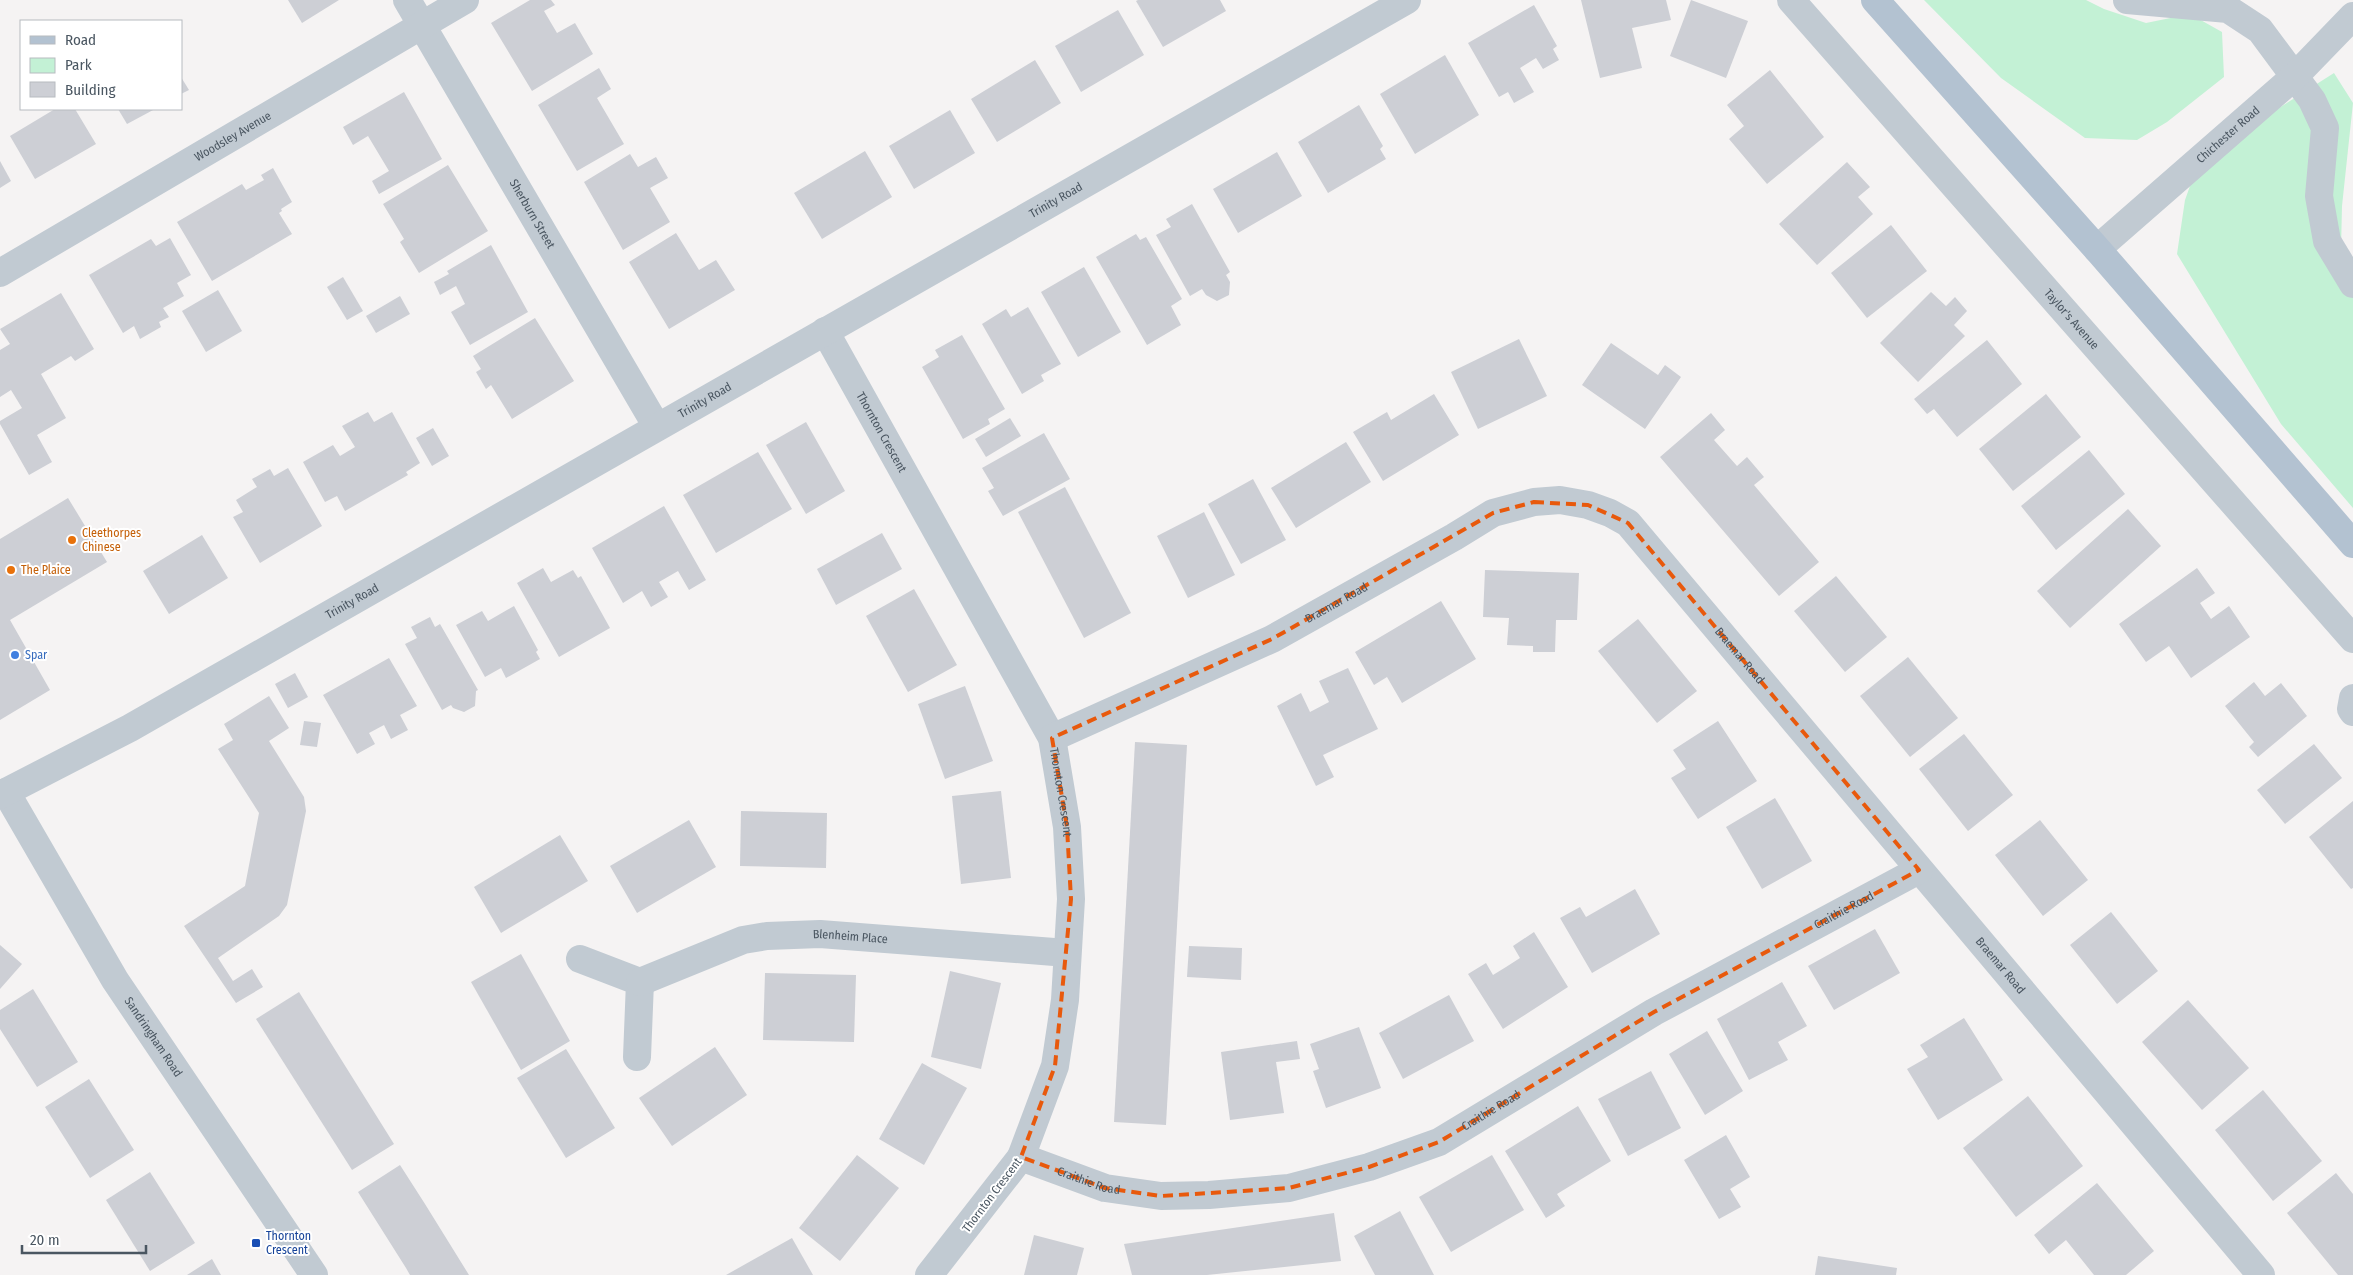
<svg xmlns="http://www.w3.org/2000/svg" width="2353" height="1275" font-family="'Fira Sans Condensed',sans-serif">
  <style>
    .green { fill: #c3f1d5 }
    .building { fill: #cdcfd5 }
    .lines { fill: none; stroke-linecap: round; stroke-linejoin: round }
    .street { stroke: #c1cad2; stroke-width: 28 }
    .primary { stroke: #b3c2d1; stroke-width: 28 }
    .marked { fill: none; stroke: #e8590c; stroke-width: 4; stroke-dasharray: 10 6; stroke-linejoin: round }
    .food-dot { fill: #e8710a; stroke: #fff; stroke-width: 2 }
    .shop-dot { fill: #3f7fe0; stroke: #fff; stroke-width: 2 }
    .transit-dot { fill: #1a4fb4; stroke: #fff; stroke-width: 2 }
    .labels { text-anchor: middle; dominant-baseline: central; stroke-width: 4; stroke-linejoin: round; paint-order: stroke }
    .street-label { font-size: 12px; fill: #4a5661; stroke: #fff }
    .food-label { font-size: 12px; fill: #c56008; stroke: #fff; text-anchor: start }
    .shop-label { font-size: 12px; fill: #366cbe; stroke: #fff; text-anchor: start }
    .transit-label { font-size: 12px; fill: #164399; stroke: #fff; text-anchor: start }
  </style>
  <rect width="100%" height="100%" fill="#f5f3f3"/>
  <!-- green -->
  <g class="green">
    <path d="M1924,0H2086L2104,9L2146,23L2190,14L2222,32L2224,77L2167,122L2137,140L2085,138L2001,78Z"/>
    <path d="M2334,73L2353,103L2342,206L2341,249L2353,270V508L2281,424L2177,254L2185,200L2200,158Z"/>
  </g>
  <!-- building -->
  <g class="building">
    <path d="M288,0H339L302,23Z"/>
    <path d="M530,0H551L555,5L544,11L557,33L575,23L593,54L532,91L491,23Z"/>
    <path d="M1138,0H1220L1226,11L1163,47L1136,1Z"/>
    <path d="M1581,0H1666L1671,20L1632,28L1642,68L1600,78Z"/>
    <path d="M1691,0L1748,21L1726,78L1670,56Z"/>
    <path d="M1534,5L1557,46L1553,49L1559,60L1543,69L1536,58L1520,68L1534,92L1514,103L1508,92L1499,97L1468,43Z"/>
    <path d="M1118,10L1144,55L1081,92L1055,46Z"/>
    <path d="M1445,55L1479,115L1415,154L1380,94Z"/>
    <path d="M1035,60L1061,103L997,142L971,99Z"/>
    <path d="M599,68L611,89L597,98L624,144L577,171L538,105Z"/>
    <path d="M1770,70L1824,137L1767,184L1729,139L1744,126L1727,105Z"/>
    <path d="M181,77L189,90L181,94Z"/>
    <path d="M404,92L442,159L379,194L372,181L389,171L368,136L353,145L343,127Z"/>
    <path d="M1359,105L1383,146L1380,149L1386,159L1328,193L1298,142Z"/>
    <path d="M55,109H75L96,144L35,179L10,136Z"/>
    <path d="M118,109H155L127,124Z"/>
    <path d="M950,110L975,153L914,189L889,146Z"/>
    <path d="M865,151L892,197L822,239L794,193Z"/>
    <path d="M1277,152L1302,196L1238,233L1213,189Z"/>
    <path d="M630,154L638,167L656,157L668,178L650,188L670,222L623,250L584,182Z"/>
    <path d="M0,161L11,181L0,188Z"/>
    <path d="M1847,162L1870,187L1858,197L1873,214L1817,265L1779,224Z"/>
    <path d="M448,165L488,231L419,273L400,242L404,239L383,204Z"/>
    <path d="M273,168L292,202L281,209L282,211L279,213L292,234L212,281L177,222L242,184L246,190L264,180L261,175Z"/>
    <path d="M1192,204L1230,272L1226,275L1230,282L1229,295L1217,301L1206,295L1202,289L1190,296L1156,235L1171,227L1166,219Z"/>
    <path d="M1891,225L1927,271L1867,318L1831,273Z"/>
    <path d="M676,233L699,270L716,260L735,290L669,329L629,262Z"/>
    <path d="M1136,234L1140,240L1146,237L1182,299L1171,306L1181,325L1147,345L1096,257Z"/>
    <path d="M170,238L191,275L177,283L184,296L163,308L169,317L159,322L161,327L140,339L134,326L123,333L89,275L151,239L156,246Z"/>
    <path d="M491,245L528,312L470,345L451,312L465,304L456,286L440,295L434,282L449,274L447,271Z"/>
    <path d="M1084,267L1121,332L1078,357L1041,292Z"/>
    <path d="M343,277L363,311L347,320L327,287Z"/>
    <path d="M218,290L242,331L206,352L182,311Z"/>
    <path d="M1931,292L1946,306L1955,297L1967,311L1954,325L1965,336L1918,382L1880,343Z"/>
    <path d="M61,293L94,349L75,361L71,356L41,374L66,418L37,435L52,462L29,475L0,424V421L22,408L11,390L0,397V350L10,344L0,329Z"/>
    <path d="M400,296L410,314L376,333L366,316Z"/>
    <path d="M1028,307L1061,364L1041,375L1044,381L1022,394L982,324L1006,309L1011,317Z"/>
    <path d="M535,318L574,381L512,419L491,385L486,389L476,372L481,369L473,356Z"/>
    <path d="M962,335L1005,409L988,419L990,424L963,439L922,367L939,357L935,350Z"/>
    <path d="M1519,339L1547,396L1478,429L1451,372Z"/>
    <path d="M1987,340L2022,384L1957,437L1934,409L1927,414L1914,399Z"/>
    <path d="M1611,343L1658,375L1665,365L1681,377L1645,429L1582,385Z"/>
    <path d="M1434,394L1459,435L1383,481L1353,432L1387,412L1391,420Z"/>
    <path d="M2046,394L2081,437L2013,491L1979,449Z"/>
    <path d="M368,412L374,422L392,412L420,463L406,472L408,475L345,511L337,496L325,502L303,462L333,445L340,456L355,447L342,426Z"/>
    <path d="M1711,413L1725,430L1714,440L1737,466L1747,457L1764,477L1754,485L1819,562L1779,596L1660,457Z"/>
    <path d="M1010,418L1021,436L986,457L975,439Z"/>
    <path d="M806,422L845,491L806,514L766,445Z"/>
    <path d="M433,428L449,456L432,466L416,438Z"/>
    <path d="M1044,433L1070,479L1003,516L988,491L994,488L982,468Z"/>
    <path d="M1346,442L1371,482L1296,528L1271,488Z"/>
    <path d="M2089,450L2125,494L2056,550L2021,506Z"/>
    <path d="M758,452L792,509L716,553L683,495Z"/>
    <path d="M288,468L322,526L260,563L233,517L243,512L236,500L257,487L252,479L270,469L274,476Z"/>
    <path d="M1253,479L1286,540L1241,564L1208,504Z"/>
    <path d="M1065,487L1131,613L1084,638L1018,512Z"/>
    <path d="M68,498L107,562L10,620L50,690L0,720V539Z"/>
    <path d="M664,506L706,580L689,590L678,571L659,582L668,597L651,607L642,591L623,603L592,548Z"/>
    <path d="M2128,509L2161,546L2070,628L2037,591Z"/>
    <path d="M1204,512L1235,575L1188,598L1157,536Z"/>
    <path d="M882,533L902,569L836,605L817,569Z"/>
    <path d="M202,535L228,578L169,614L143,571Z"/>
    <path d="M543,568L551,582L573,570L578,578L581,576L610,628L559,657L517,583Z"/>
    <path d="M2197,568L2215,593L2200,603L2211,619L2229,606L2250,637L2191,678L2169,646L2146,662L2119,624Z"/>
    <path d="M1485,570L1579,573L1577,620H1556L1555,652H1533V646L1507,645L1509,618L1483,617Z"/>
    <path d="M1836,576L1887,637L1845,672L1794,611Z"/>
    <path d="M914,589L957,665L908,692L866,616Z"/>
    <path d="M1441,601L1476,659L1402,703L1387,677L1374,685L1355,652Z"/>
    <path d="M514,606L538,650L536,652L540,659L506,678L501,668L485,677L456,625L482,611L488,621Z"/>
    <path d="M430,617L435,627L440,624L478,690L476,691L475,706L464,712L453,708L451,705L442,710L405,644L417,638L411,627Z"/>
    <path d="M1638,619L1697,691L1657,723L1598,651Z"/>
    <path d="M1908,657L1958,718L1910,757L1860,696Z"/>
    <path d="M389,658L417,706L400,715L408,730L391,739L384,725L369,733L375,744L357,754L323,695Z"/>
    <path d="M1348,668L1378,729L1323,755L1334,777L1316,786L1277,706L1301,693L1310,712L1329,702L1319,681Z"/>
    <path d="M295,673L308,697L288,708L275,684Z"/>
    <path d="M2254,682L2265,696L2281,683L2307,716L2258,757L2249,747L2254,742L2225,706Z"/>
    <path d="M965,686L993,761L945,779L918,704Z"/>
    <path d="M269,696L289,728L269,741L304,797L306,811L287,905L279,916L218,958L233,981L252,969L263,987L236,1003L184,926L245,886L259,813L218,749L233,740L224,724Z"/>
    <path d="M304,721L321,723L317,747L300,745Z"/>
    <path d="M1718,721L1757,781L1698,819L1671,778L1686,769L1673,750Z"/>
    <path d="M1964,734L2013,795L1968,831L1919,769Z"/>
    <path d="M1135,742L1187,745L1166,1125L1114,1122Z"/>
    <path d="M2314,744L2342,778L2285,824L2257,790Z"/>
    <path d="M1001,791L1011,878L961,884L952,796Z"/>
    <path d="M1775,798L1812,861L1762,889L1726,827Z"/>
    <path d="M2353,801V888L2351,889L2309,837Z"/>
    <path d="M741,811L827,813L826,868L740,866Z"/>
    <path d="M689,820L716,867L637,913L610,866Z"/>
    <path d="M2040,820L2088,880L2043,916L1995,855Z"/>
    <path d="M560,835L588,881L501,933L474,887Z"/>
    <path d="M1635,889L1660,934L1592,973L1560,918L1580,907L1586,917Z"/>
    <path d="M2111,912L2158,971L2117,1004L2070,945Z"/>
    <path d="M1875,929L1900,973L1834,1010L1808,966Z"/>
    <path d="M1534,932L1568,987L1503,1029L1468,974L1486,963L1493,975L1506,967L1520,958L1513,946Z"/>
    <path d="M0,945L22,964L0,989Z"/>
    <path d="M1189,946L1242,948L1241,980L1187,977Z"/>
    <path d="M521,954L570,1041L521,1070L471,982Z"/>
    <path d="M950,971L1001,983L981,1069L931,1057Z"/>
    <path d="M765,973L856,975L854,1042L763,1040Z"/>
    <path d="M1782,982L1807,1026L1778,1042L1788,1060L1749,1080L1717,1019Z"/>
    <path d="M33,989L78,1062L37,1087L0,1029V1010Z"/>
    <path d="M299,992L394,1144L352,1170L256,1019Z"/>
    <path d="M1449,995L1474,1041L1403,1079L1379,1033Z"/>
    <path d="M2188,1000L2249,1068L2202,1110L2142,1042Z"/>
    <path d="M1964,1018L2003,1080L1938,1120L1907,1069L1928,1057L1920,1045Z"/>
    <path d="M1359,1027L1381,1088L1326,1108L1313,1071L1319,1069L1310,1044Z"/>
    <path d="M1707,1031L1743,1091L1705,1115L1669,1054Z"/>
    <path d="M1297,1041L1300,1059L1276,1062L1284,1113L1230,1120L1221,1052Z"/>
    <path d="M715,1047L747,1095L672,1146L639,1098Z"/>
    <path d="M566,1049L615,1128L566,1158L517,1078Z"/>
    <path d="M922,1063L967,1088L924,1165L879,1139Z"/>
    <path d="M1651,1071L1681,1128L1628,1156L1598,1099Z"/>
    <path d="M89,1079L134,1150L90,1178L45,1107Z"/>
    <path d="M2263,1090L2322,1161L2273,1201L2215,1130Z"/>
    <path d="M2028,1096L2083,1166L2016,1217L1963,1148Z"/>
    <path d="M1578,1106L1611,1161L1557,1194L1565,1206L1546,1218L1505,1151Z"/>
    <path d="M1726,1135L1750,1177L1730,1189L1741,1207L1719,1219L1684,1160Z"/>
    <path d="M857,1155L899,1188L840,1261L799,1228Z"/>
    <path d="M1492,1155L1524,1210L1451,1252L1419,1197Z"/>
    <path d="M400,1165L425,1204L469,1275H410L406,1268L358,1192Z"/>
    <path d="M150,1172L195,1243L150,1271L106,1200Z"/>
    <path d="M2336,1173L2353,1194V1275H2338L2287,1213Z"/>
    <path d="M2097,1183L2154,1251L2126,1275H2094L2066,1240L2049,1254L2034,1235Z"/>
    <path d="M1400,1211L1434,1275H1375L1354,1236Z"/>
    <path d="M1334,1213L1341,1261L1207,1275H1132L1124,1244Z"/>
    <path d="M1034,1235L1084,1248L1077,1275H1024Z"/>
    <path d="M792,1238L813,1275H726L758,1257Z"/>
    <path d="M1818,1256L1897,1268L1896,1275H1815Z"/>
    <path d="M212,1259L221,1275H187Z"/>
  </g>
  <g class="lines">
    <!-- street -->
    <g class="street">
      <path id="s1" d="M407,0L657,427"/>
      <path id="s2" d="M1791,0L2353,639"/>
      <path d="M2127,0L2228,9L2260,30L2312,100L2325,128L2319,196L2327,241L2353,284"/>
      <path id="s3" d="M2097,249L2294,77L2353,16"/>
      <path id="s4" d="M0,273L465,0"/>
      <path id="s5" d="M825,331L1052,738L1067,827L1071,899L1065,1000L1055,1066L1021,1157L929,1275"/>
      <path d="M2353,698L2351,709L2353,712"/>
      <path id="s6" d="M1052,738L1272,639L1454,537L1493,513L1534,502L1560,500L1588,505L1610,513L1628,523L2261,1275"/>
      <path id="s7" d="M6,792L115,980L314,1275"/>
      <path id="s8" d="M0,795L130,728L1407,0"/>
      <path d="M580,959L640,982L637,1057"/>
      <path id="s9" d="M640,982L743,940L767,936L820,934L1067,953"/>
      <path id="s10" d="M1021,1157L1105,1188L1161,1196L1209,1195L1289,1188L1369,1167L1439,1142L1654,1012L1919,870"/>
    </g>
    <!-- primary -->
    <path class="primary" d="M1875,0L2097,249L2353,544"/>
  </g>
  <!-- marked area -->
  <path class="marked" d="M1534,502L1588,505L1628,523L1919,870L1654,1012L1439,1142L1369,1167L1289,1188L1161,1196L1105,1188L1021,1157L1055,1066L1071,899L1067,827L1052,738L1272,639L1493,513Z"/>
  <!-- markers -->
  <g class="food-dot">
    <circle cx="72" cy="540" r="5"/>
    <circle cx="11" cy="570" r="5"/>
  </g>
  <circle class="shop-dot" cx="15" cy="655" r="5"/>
  <rect class="transit-dot" x="251" y="1238" width="10" height="10" rx="2.5"/>
  <g class="labels">
    <!-- street labels -->
    <g class="street-label">
      <text stroke="none"><textPath href="#s3" startOffset="174">Chichester Road</textPath></text>
      <text stroke="none"><textPath href="#s4" startOffset="270">Woodsley Avenue</textPath></text>
      <text stroke="none"><textPath href="#s8" startOffset="1212">Trinity Road</textPath></text>
      <text stroke="none"><textPath href="#s1" startOffset="248">Sherburn Street</textPath></text>
      <text stroke="none"><textPath href="#s2" startOffset="425">Taylor's Avenue</textPath></text>
      <text stroke="none"><textPath href="#s8" startOffset="808">Trinity Road</textPath></text>
      <text stroke="none"><textPath href="#s5" startOffset="116">Thornton Crescent</textPath></text>
      <text stroke="none"><textPath href="#s8" startOffset="402">Trinity Road</textPath></text>
      <text stroke="none"><textPath href="#s6" startOffset="315">Braemar Road</textPath></text>
      <text stroke="none"><textPath href="#s6" startOffset="810">Braemar Road</textPath></text>
      <text stroke="none"><textPath href="#s5" startOffset="521">Thornton Crescent</textPath></text>
      <text stroke="none"><textPath href="#s10" startOffset="898">Craithie Road</textPath></text>
      <text stroke="none"><textPath href="#s9" startOffset="219">Blenheim Place</textPath></text>
      <text stroke="none"><textPath href="#s6" startOffset="1215">Braemar Road</textPath></text>
      <text stroke="none"><textPath href="#s7" startOffset="286">Sandringham Road</textPath></text>
      <text stroke="none"><textPath href="#s10" startOffset="492">Craithie Road</textPath></text>
      <text stroke="none"><textPath href="#s10" startOffset="72">Craithie Road</textPath></text>
      <text transform="translate(992 1195) rotate(-53)">Thornton Crescent</text>
    </g>
    <!-- food labels -->
    <g class="food-label">
      <text x="82" y="533">Cleethorpes<tspan x="82" dy="14">Chinese</tspan></text>
      <text x="21" y="570">The Plaice</text>
    </g>
    <!-- shop labels -->
    <g class="shop-label">
      <text x="25" y="655">Spar</text>
    </g>
    <!-- transit labels -->
    <g class="transit-label">
      <text x="266" y="1236">Thornton<tspan x="266" dy="14">Crescent</tspan></text>
    </g>
  </g>
  <!-- legend -->
  <rect x="20" y="20" width="162" height="90" fill="#ffffff" stroke="#b7bbc0"/>
  <rect x="30" y="36" width="25" height="8" fill="#b3c2d1" stroke="#b7bbc0"/>
  <text x="65" y="45" font-size="15" fill="#4a5661">Road</text>
  <rect x="30" y="58" width="25" height="15" fill="#c3f1d5" stroke="#b7bbc0"/>
  <text x="65" y="70" font-size="15" fill="#4a5661">Park</text>
  <rect x="30" y="82" width="25" height="15" fill="#cdcfd5" stroke="#b7bbc0"/>
  <text x="65" y="95" font-size="15" fill="#4a5661">Building</text>
  <!-- scale -->
  <path d="M22 1245v8h124v-8" fill="none" stroke="#4a5661" stroke-width="2.5"/>
  <text x="30" y="1245" font-size="15" fill="#4a5661" stroke="#ffffff" stroke-width="4" paint-order="stroke">20 m</text>
</svg>
